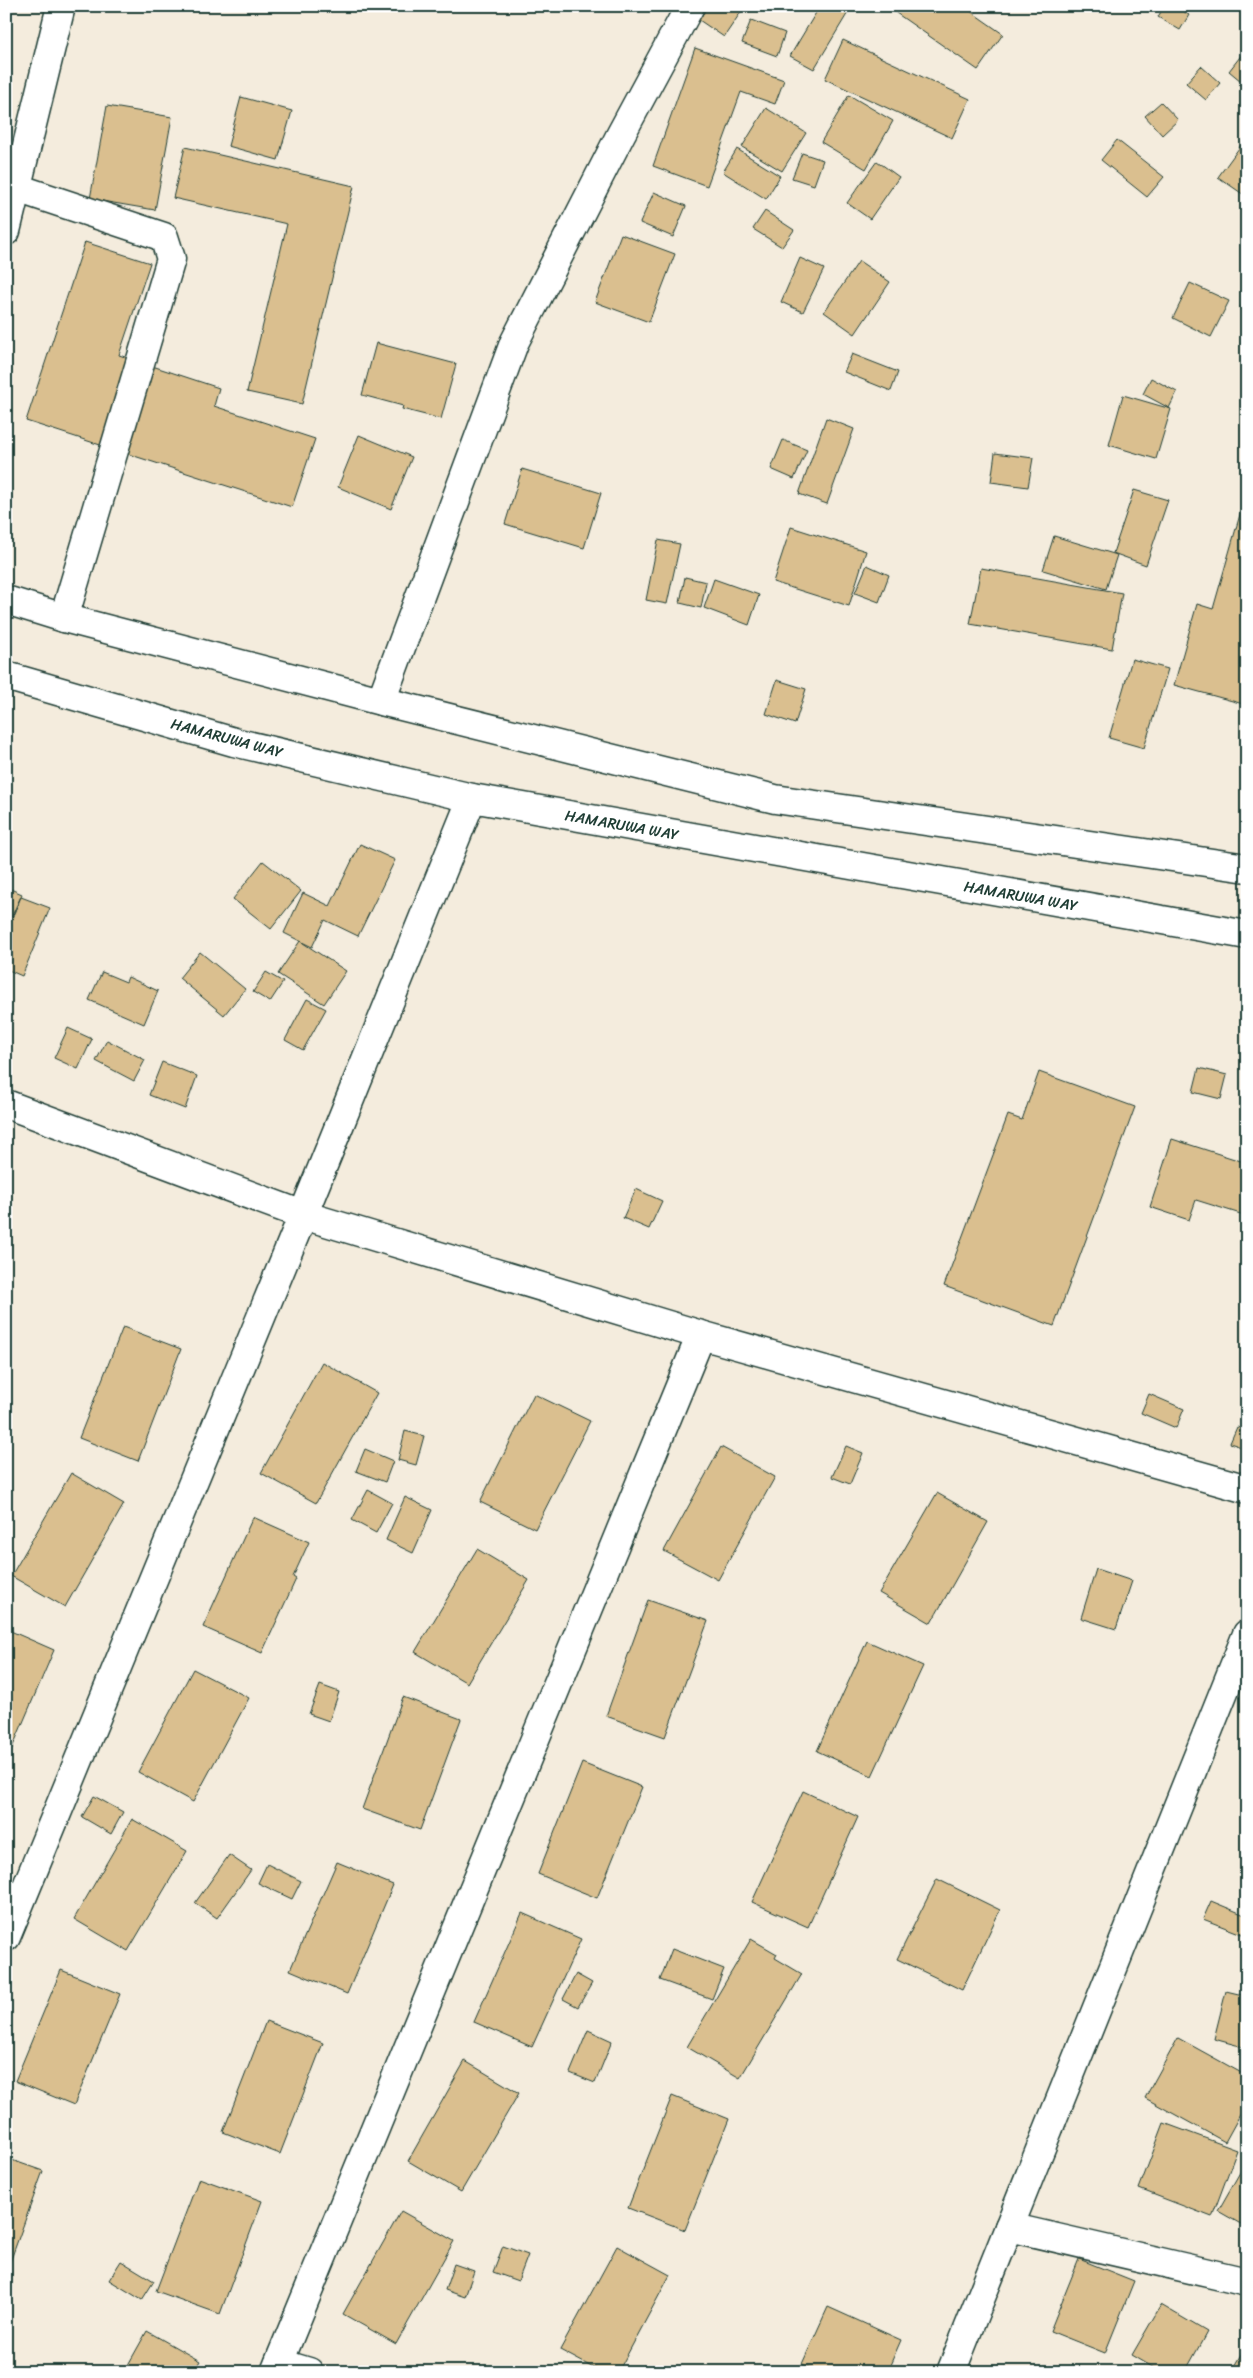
<svg xmlns="http://www.w3.org/2000/svg" width="1253" height="2378" font-family="Sriracha,sans-serif">
  <style>
    .building { fill: #dabf8f; stroke: #1f3d34 }
    .lines { fill: none; stroke-linecap: round; stroke-linejoin: round }
    .minor-casing { stroke: #1f3d34; stroke-width: 31 }
    .major-casing { stroke: #1f3d34; stroke-width: 31 }
    .minor { stroke: #fff; stroke-width: 28 }
    .major { stroke: #fff; stroke-width: 28 }
    .labels { text-anchor: middle; dominant-baseline: central; stroke-width: 4; stroke-linejoin: round; paint-order: stroke }
    .street-label { font-size: 15px; fill: #1f3d34; stroke: #fff }
  </style>
  <rect width="100%" height="100%" fill="#f4ecdd"/>
  <filter id="ink" filterUnits="userSpaceOnUse"><feTurbulence type="fractalNoise" baseFrequency=".02" numOctaves="2"/><feDisplacementMap in="SourceGraphic" scale="10" xChannelSelector="R" yChannelSelector="G"/><feConvolveMatrix kernelMatrix="1 2 1 2 8 2 1 2 1" color-interpolation-filters="sRGB"/></filter>
  <g filter="url(#ink)">
    <!-- building -->
    <g class="building">
      <path d="M708,6H745L724,37L699,20Z"/>
      <path d="M820,6H852L814,69L790,56Z"/>
      <path d="M886,6H963L1003,34L978,70Z"/>
      <path d="M1164,6H1175L1189,15L1180,30L1158,17Z"/>
      <path d="M751,20L785,33L777,56L742,43Z"/>
      <path d="M843,40L970,99L952,138L825,79Z"/>
      <path d="M695,48L784,80L775,104L741,92L707,186L653,166Z"/>
      <path d="M1247,48V86L1229,71Z"/>
      <path d="M1201,66L1220,83L1206,100L1186,83Z"/>
      <path d="M849,95L893,121L866,169L821,142Z"/>
      <path d="M241,97L292,111L278,160L228,146Z"/>
      <path d="M1161,102L1178,120L1162,135L1145,116Z"/>
      <path d="M107,106L172,117L155,210L90,199Z"/>
      <path d="M766,108L806,133L782,171L742,147Z"/>
      <path d="M1247,137V197L1218,177Z"/>
      <path d="M1117,140L1164,177L1147,197L1101,160Z"/>
      <path d="M185,147L354,186L302,404L247,392L287,224L173,198Z"/>
      <path d="M737,149L780,176L766,199L723,172Z"/>
      <path d="M802,153L823,160L814,185L792,178Z"/>
      <path d="M877,161L899,177L870,219L847,203Z"/>
      <path d="M654,192L686,206L673,237L640,223Z"/>
      <path d="M765,211L794,230L782,247L753,229Z"/>
      <path d="M621,234L675,254L649,322L595,302Z"/>
      <path d="M85,242L150,263L119,355L219,388L214,406L315,439L292,507L26,421Z"/>
      <path d="M800,258L824,269L803,312L781,302Z"/>
      <path d="M859,261L890,282L855,334L824,312Z"/>
      <path d="M1190,283L1229,301L1211,337L1173,318Z"/>
      <path d="M1247,293V311L1240,308Z"/>
      <path d="M376,343L456,364L441,419L402,409L403,406L362,395Z"/>
      <path d="M852,354L898,372L891,391L844,372Z"/>
      <path d="M1151,378L1177,392L1169,408L1143,394Z"/>
      <path d="M1123,395L1171,409L1156,459L1109,445Z"/>
      <path d="M826,418L854,429L827,504L799,494Z"/>
      <path d="M359,435L412,457L391,509L338,487Z"/>
      <path d="M783,440L807,450L794,479L771,469Z"/>
      <path d="M995,453L1033,458L1028,487L991,482Z"/>
      <path d="M522,469L601,493L584,548L505,524Z"/>
      <path d="M1134,490L1168,500L1146,565L1113,553Z"/>
      <path d="M1247,490V705L1174,685L1197,604L1213,609Z"/>
      <path d="M791,527L866,551L849,606L773,582Z"/>
      <path d="M1054,536L1117,555L1106,589L1043,570Z"/>
      <path d="M658,540L680,544L667,604L646,600Z"/>
      <path d="M867,565L889,575L879,602L855,593Z"/>
      <path d="M981,568L1122,593L1112,649L970,624Z"/>
      <path d="M685,577L706,582L701,608L680,603Z"/>
      <path d="M714,579L759,595L749,625L704,608Z"/>
      <path d="M1132,659L1168,669L1144,748L1109,738Z"/>
      <path d="M777,680L806,689L795,724L766,714Z"/>
      <path d="M360,844L395,860L358,936L325,920L312,947L284,933L303,893L330,906Z"/>
      <path d="M263,861L301,891L271,929L233,899Z"/>
      <path d="M6,887L22,894L10,920L6,919Z"/>
      <path d="M21,897L50,908L22,976L6,969V932Z"/>
      <path d="M300,941L346,971L324,1004L278,974Z"/>
      <path d="M200,952L245,989L224,1015L179,978Z"/>
      <path d="M102,972L126,982L128,977L158,991L144,1024L89,1000Z"/>
      <path d="M266,972L283,982L270,1002L253,992Z"/>
      <path d="M307,999L326,1009L303,1050L285,1040Z"/>
      <path d="M68,1028L92,1039L78,1069L54,1058Z"/>
      <path d="M107,1040L145,1060L134,1081L96,1061Z"/>
      <path d="M162,1062L197,1076L185,1109L149,1095Z"/>
      <path d="M1199,1068L1227,1075L1221,1099L1193,1092Z"/>
      <path d="M1039,1072L1135,1107L1054,1326L944,1286L1008,1115L1022,1120Z"/>
      <path d="M1172,1139L1247,1163V1216L1196,1200L1189,1220L1150,1207Z"/>
      <path d="M636,1189L662,1201L649,1229L623,1218Z"/>
      <path d="M123,1327L181,1349L138,1461L79,1438Z"/>
      <path d="M322,1362L377,1393L316,1503L261,1473Z"/>
      <path d="M534,1394L590,1421L535,1529L480,1502Z"/>
      <path d="M1149,1394L1184,1409L1176,1428L1141,1413Z"/>
      <path d="M1237,1427L1247,1431V1449L1230,1443Z"/>
      <path d="M405,1431L424,1436L416,1465L398,1460Z"/>
      <path d="M846,1446L863,1453L850,1484L832,1477Z"/>
      <path d="M721,1447L775,1477L718,1580L664,1551Z"/>
      <path d="M365,1449L393,1461L385,1482L356,1471Z"/>
      <path d="M71,1473L124,1504L65,1607L11,1576Z"/>
      <path d="M368,1490L392,1503L376,1533L352,1520Z"/>
      <path d="M937,1493L988,1522L931,1623L879,1593Z"/>
      <path d="M405,1497L432,1510L413,1553L386,1540Z"/>
      <path d="M253,1517L309,1542L293,1577L296,1579L262,1653L203,1627Z"/>
      <path d="M477,1549L529,1580L467,1683L415,1652Z"/>
      <path d="M1096,1569L1132,1581L1116,1629L1081,1618Z"/>
      <path d="M648,1600L708,1621L665,1737L606,1716Z"/>
      <path d="M6,1629L54,1650L7,1760L6,1759Z"/>
      <path d="M867,1641L923,1666L872,1776L817,1751Z"/>
      <path d="M193,1669L249,1698L193,1802L138,1772Z"/>
      <path d="M320,1685L339,1692L329,1721L309,1714Z"/>
      <path d="M403,1697L461,1719L420,1830L362,1809Z"/>
      <path d="M582,1763L642,1787L597,1898L538,1874Z"/>
      <path d="M803,1791L858,1817L808,1927L752,1902Z"/>
      <path d="M94,1796L123,1812L111,1834L82,1817Z"/>
      <path d="M132,1819L187,1851L128,1951L74,1919Z"/>
      <path d="M229,1855L251,1870L217,1918L195,1903Z"/>
      <path d="M337,1862L393,1885L347,1994L290,1970Z"/>
      <path d="M267,1864L301,1881L292,1899L258,1883Z"/>
      <path d="M937,1879L1000,1910L962,1990L897,1959Z"/>
      <path d="M1211,1901L1247,1916V1936L1203,1919Z"/>
      <path d="M522,1913L581,1939L532,2047L474,2022Z"/>
      <path d="M751,1939L777,1954L775,1958L802,1974L740,2078L687,2047Z"/>
      <path d="M672,1949L724,1969L712,1999L660,1980Z"/>
      <path d="M61,1970L120,1994L74,2105L15,2081Z"/>
      <path d="M576,1974L592,1983L578,2007L563,1999Z"/>
      <path d="M1226,1991L1247,1996V2048L1214,2039Z"/>
      <path d="M266,2021L323,2043L280,2154L223,2132Z"/>
      <path d="M588,2030L612,2041L595,2083L570,2073Z"/>
      <path d="M1178,2038L1247,2076V2102L1225,2142L1145,2098Z"/>
      <path d="M465,2061L519,2093L461,2192L408,2161Z"/>
      <path d="M672,2096L729,2119L685,2230L628,2208Z"/>
      <path d="M1164,2123L1237,2150L1212,2217L1139,2189Z"/>
      <path d="M1247,2128V2140L1242,2137Z"/>
      <path d="M6,2158L43,2171L6,2273Z"/>
      <path d="M1247,2160V2225L1246,2227L1218,2211Z"/>
      <path d="M199,2178L262,2201L220,2314L156,2291Z"/>
      <path d="M401,2211L454,2241L396,2344L343,2314Z"/>
      <path d="M503,2246L528,2255L518,2281L493,2272Z"/>
      <path d="M617,2246L670,2275L618,2372H601L560,2350Z"/>
      <path d="M1079,2259L1134,2281L1105,2353L1050,2331Z"/>
      <path d="M121,2261L154,2281L142,2300L109,2280Z"/>
      <path d="M454,2264L474,2271L465,2297L445,2290Z"/>
      <path d="M1161,2305L1207,2332L1185,2372H1161L1132,2355Z"/>
      <path d="M828,2307L901,2340L887,2372H819L802,2364Z"/>
      <path d="M147,2331L200,2361L193,2372H124Z"/>
      <path d="M1247,2344V2372H1240L1233,2368Z"/>
      <path d="M1199,2366L1211,2372H1196Z"/>
    </g>
    <g class="lines">
      <defs>
        <g id="minor">
          <path d="M17,188L164,237L171,259L64,618"/>
          <path d="M6,231L61,6"/>
          <path d="M381,701L514,343L621,134L690,6"/>
          <path d="M6,1104L303,1215L701,1335L1247,1489"/>
          <path d="M6,1937L303,1215L472,798"/>
          <path d="M1009,2227L1247,2282"/>
          <path d="M279,2363L309,2372"/>
          <path d="M275,2372L701,1335"/>
          <path d="M951,2372L1247,1634"/>
        </g>
        <g id="major">
          <path d="M6,600L64,618L381,701L775,799L1247,868"/>
          <path d="M6,676L234,742L472,798L1247,935"/>
        </g>
      </defs>
      <!-- minor casing -->
      <use href="#minor" class="minor-casing"/>
      <!-- major casing -->
      <use href="#major" class="major-casing"/>
      <!-- minor -->
      <use href="#minor" class="minor"/>
      <!-- major -->
      <use href="#major" class="major"/>
    </g>
  </g>
  <g class="labels">
    <!-- street labels -->
    <g class="street-label">
      <text transform="translate(227 738) rotate(15)">HAMARUWA WAY</text>
      <text transform="translate(622 825) rotate(10)">HAMARUWA WAY</text>
      <text transform="translate(1021 896) rotate(10)">HAMARUWA WAY</text>
    </g>
  </g>
  <!-- margin -->
  <rect width="1253" height="2378" fill="none" stroke="#fff" stroke-width="25"/>
  <rect x="12" y="12" width="1228" height="2353" fill="none" stroke="#1f3d34" stroke-width="2" filter="url(#ink)"/>
</svg>
